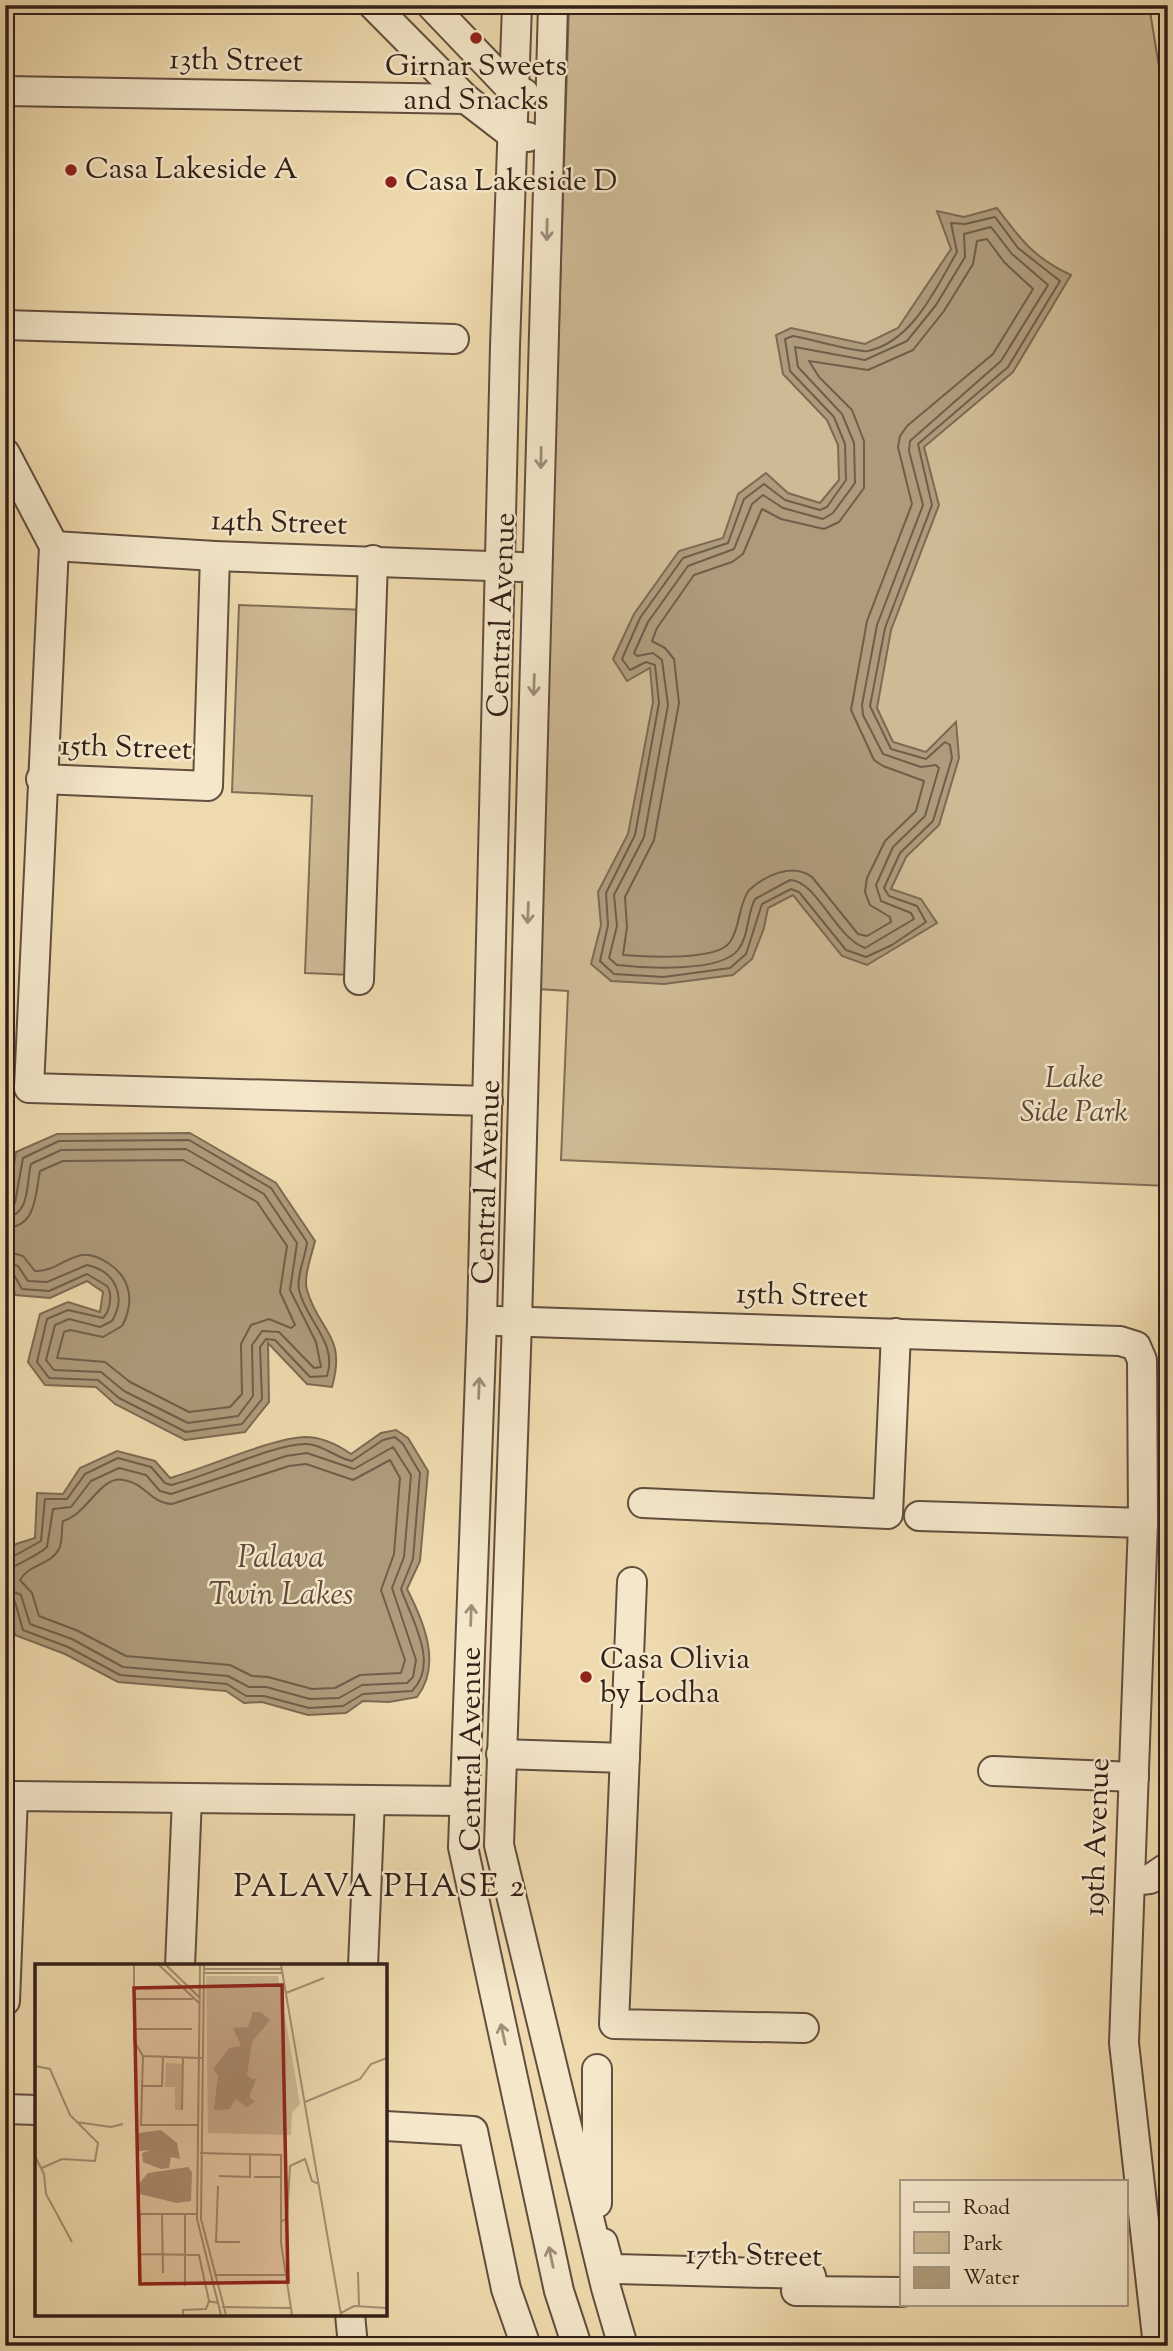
<svg xmlns="http://www.w3.org/2000/svg" width="1173" height="2351" font-family="'Sorts Mill Goudy',serif">
  <style>
    .green { fill: #ceba94; stroke: #806d56; stroke-width: 2 }
    .water { fill: #ae9b7b; stroke: #7d6a53; stroke-width: 2 }
    .lines { fill: none; stroke-linecap: round; stroke-linejoin: round }
    .shore { stroke: #705e4a; stroke-width: 2 }
    .minor-casing { stroke: #624e3e; stroke-width: 32 }
    .minor { stroke: #f4e7ca; stroke-width: 28 }
    .oneway { stroke: #9d8d7a }
    .poi-dot { fill: #8f2418; stroke: #f4e7ca; stroke-width: 2.5 }
    .labels { text-anchor: middle; dominant-baseline: central; stroke-width: 5; stroke-linejoin: round; paint-order: stroke }
    .street-label { font-size: 30px; fill: #332018; stroke: #f4e7ca }
    .poi-label { font-size: 30px; fill: #332018; stroke: #f4e7ca; text-anchor: start }
    .park-label { font-size: 30px; font-style: italic; fill: #5a4637; stroke: #f4e7ca }
    .water-label { font-size: 32px; font-style: italic; fill: #5e4b3b; stroke: #f4e7ca }
    .neighbourhood-label { font-size: 32px; letter-spacing: 2px; fill: #332018; stroke: #f4e7ca }
    .inset-road { fill: none; stroke: #a39072; stroke-width: 2 }
    .view { fill: #8f2418; fill-opacity: 0.15; stroke: #8f2418; stroke-width: 3.5 }
    .inset-edge { fill: none; stroke: #332018; stroke-width: 3.5 }
  </style>
  <rect width="100%" height="100%" fill="#eedaae"/>
  <filter id="stains"><feTurbulence type="fractalNoise" baseFrequency=".00286" numOctaves="4"/><feColorMatrix values="0 0 0 0 .2 0 0 0 0 .09 0 0 0 0 .02 0 0 0 .5 -.17"/></filter>
  <radialGradient id="worn" r=".72"><stop offset=".6" stop-color="#630" stop-opacity="0"/><stop offset="1" stop-color="#630" stop-opacity=".3"/></radialGradient>
  <!-- green -->
  <g class="green">
    <path d="M569,5H1149L1168,122V1186L561,1160L568,991L538,989Z"/>
    <path d="M239,605L366,610L353,975L305,973L312,796L232,792Z"/>
  </g>
  <!-- water -->
  <g class="water">
    <path d="M997,208C1021,240 1034,258 1071,275L1013,372L924,447L939,505L891,630L877,708L893,742L926,752L956,722L959,758L939,825L906,857L891,889L921,899L937,923L867,965L842,956L793,895L768,908L764,928L752,959L733,975L664,984L611,981L591,964L601,925L598,892L628,834L653,702L650,668L627,681L613,659L634,614L679,551L723,538L738,494L766,473L788,493L820,503L839,480L838,445L827,420L783,374L776,335L791,328L865,344L898,328L951,249L937,211L964,217Z"/>
    <path d="M190,1133L276,1183L315,1241C312,1254 303,1277 307,1290C318,1331 347,1334 332,1387L307,1384L268,1343L269,1402L245,1432L185,1440L115,1404L96,1387L45,1385L28,1362L40,1314L68,1302L100,1312L103,1292L87,1281L50,1298L15,1295C0,1246 8,1203 16,1152L57,1134Z"/>
    <path d="M396,1430L408,1438L428,1471L420,1561L407,1589C424,1622 442,1665 417,1697L389,1702L363,1701L346,1713L308,1715L262,1702L244,1703L226,1691L118,1682L65,1654L15,1635C11,1614 0,1561 14,1545C20,1542 29,1540 35,1538L37,1493L63,1494L80,1468L117,1451L155,1461L170,1478C206,1468 272,1438 305,1437C322,1437 338,1445 351,1454L381,1433Z"/>
  </g>
  <g class="lines">
    <!-- shore -->
    <g class="shore">
      <path d="M995,217L1018,248L1060,281L1008,367L918,444L932,505L885,628L870,706L891,749L926,759L945,742L950,745L952,758L933,821L900,853L884,888L889,896L917,906L926,922L892,945L866,957L846,950L799,892L791,889L762,904L746,954L730,968L664,977L614,974L600,961L608,925L606,893L635,835L659,703L655,665L646,662L630,670L622,659L640,618L683,558L728,543L744,499L764,484L785,500L820,510L827,507L846,480L845,444L834,417L790,371L785,339L793,336C807,338 857,353 868,351C913,341 936,288 957,252L951,223L965,224Z"/>
      <path d="M991,227L1012,254L1048,285L1001,361L910,441L909,451L923,505L877,625L862,705L863,715L883,754L921,767L936,765L939,768L925,816L893,847L876,885L881,901L911,913L914,919L865,948C835,937 817,881 790,880L755,899C747,914 749,936 738,950C720,973 644,968 617,965L609,958L617,926L614,895L644,837L668,705L662,660L653,653L637,656L634,653L648,622L688,566L734,549L752,504L763,495L783,508L823,519L833,513L855,483L854,443L842,414L798,367L795,347L865,360L907,341L936,305L965,257L964,234Z"/>
      <path d="M987,239L1004,262L1033,289L993,354L907,426L900,436L898,447L912,504L867,621L851,710L874,760L883,766L924,781L916,811L885,841L867,878L865,892L870,905L890,917L891,922L867,936L858,934L812,877C792,862 765,876 749,890C738,905 741,926 730,942C718,961 645,957 623,955L627,927L625,897L654,840L679,703L674,659L665,648L652,641L657,628L694,575L732,562L743,554L762,509L781,519L824,529L839,522L864,488V441L852,410L819,377L809,361L868,370L913,350L944,311L973,264L977,241Z"/>
      <path d="M5,1209L15,1203L23,1158L59,1141L189,1140L271,1188L307,1242C306,1256 296,1276 299,1290C306,1321 338,1342 327,1376L310,1377L275,1340L266,1339L260,1347L262,1399L242,1424L186,1432L119,1398L98,1380L49,1378L37,1362L47,1319L68,1310L103,1318C110,1311 113,1294 107,1286L87,1274L49,1291L22,1289L13,1273L5,1271"/>
      <path d="M5,1217C31,1216 26,1182 31,1164L61,1150L186,1149L264,1194L297,1243L290,1290L316,1342L321,1367L314,1368L279,1332L262,1331L252,1345L253,1396L238,1416L188,1423L124,1391L101,1372L54,1370L46,1360L55,1325L69,1319L100,1327L112,1321C127,1296 115,1271 87,1265L47,1282L28,1281L18,1266L5,1262"/>
      <path d="M5,1228C37,1227 35,1195 40,1171L63,1161L183,1160L257,1202L287,1246L280,1292L295,1325L291,1328L269,1319L251,1325L241,1344L242,1394L230,1407L189,1412L130,1382L105,1362L57,1358L64,1332L70,1330L103,1337L122,1326C135,1302 131,1278 108,1263C100,1258 92,1254 82,1255C65,1258 53,1272 35,1271L23,1256L5,1251"/>
      <path d="M390,1460L400,1478L394,1554L381,1590L405,1660L401,1673L360,1675L335,1688L312,1689L268,1677L252,1676L230,1665L126,1656L76,1630L39,1616L32,1593L20,1580C29,1564 51,1565 59,1549C63,1540 61,1530 63,1521C89,1513 100,1475 124,1480C146,1484 150,1503 172,1504L289,1466L306,1464L353,1480Z"/>
      <path d="M5,1561L41,1541L45,1499H67L85,1474L118,1458L151,1467L165,1483L171,1485C207,1477 275,1443 307,1444C324,1445 338,1459 352,1461L383,1440L395,1437L403,1444L420,1473L413,1559L401,1589C411,1618 440,1664 412,1691L363,1694L343,1706L309,1708L264,1696H246L227,1684L120,1675L68,1647L23,1630L15,1602L5,1597"/>
      <path d="M5,1569C12,1569 42,1552 47,1547L53,1509L71,1507L91,1481L119,1468L146,1475L160,1491L171,1494L286,1456L307,1453L354,1469L393,1447L411,1475L404,1557L392,1588L416,1660L413,1677L407,1683L362,1685L339,1698L310,1699L266,1687H249L228,1676L123,1667L72,1639L30,1624L21,1595L5,1588"/>
    </g>
    <defs>
      <g id="minor">
        <path d="M373,5L466,99L514,136L528,137"/>
        <path d="M431,5L515,93H524"/>
        <path d="M517,5L505,346L482,1320L463,1847L559,2291L577,2346"/>
        <path d="M553,5L517,1321L499,1845L606,2288L623,2346"/>
        <path d="M5,91L466,99"/>
        <path d="M5,325L454,339"/>
        <path d="M5,453L54,546L29,1088L488,1101"/>
        <path d="M54,546L215,556L520,567"/>
        <path d="M41,779L208,786L215,556"/>
        <path d="M359,980L373,560"/>
        <path d="M498,1321L1120,1341L1136,1346L1142,1360L1143,1523L1124,2043L1158,2346"/>
        <path d="M643,1503L888,1514L896,1333"/>
        <path d="M919,1516L1143,1523"/>
        <path d="M632,1582L614,2024L804,2028"/>
        <path d="M501,1754L625,1758"/>
        <path d="M993,1771L1134,1777"/>
        <path d="M1130,1881L1150,1879L1168,1867"/>
        <path d="M180,1966L187,1798"/>
        <path d="M363,1966L370,1800"/>
        <path d="M5,2001L13,1796L464,1801"/>
        <path d="M597,2069V2203"/>
        <path d="M5,2109L37,2110"/>
        <path d="M385,2126L473,2131L506,2289L526,2346"/>
        <path d="M603,2243L609,2265L616,2269L805,2274L811,2276L814,2291"/>
        <path d="M796,2291L902,2292"/>
        <path d="M350,2314L353,2346"/>
      </g>
    </defs>
    <!-- minor casing -->
    <use href="#minor" class="minor-casing"/>
    <!-- minor -->
    <use href="#minor" class="minor"/>
  </g>
  <!-- one-way arrows -->
  <defs><path id="oneway-shaft" d="M-6 0H5M1.5-3L5.5 0L1.5 3" fill="none" stroke-width="1.6" stroke-linecap="round" stroke-linejoin="round" transform="scale(1.75)"/></defs>
  <g class="oneway">
    <use href="#oneway-shaft" transform="translate(547 230) rotate(91)"/>
    <use href="#oneway-shaft" transform="translate(541 458) rotate(91)"/>
    <use href="#oneway-shaft" transform="translate(534 685) rotate(92)"/>
    <use href="#oneway-shaft" transform="translate(528 913) rotate(92)"/>
    <use href="#oneway-shaft" transform="translate(479 1388) rotate(-88)"/>
    <use href="#oneway-shaft" transform="translate(471 1615) rotate(-88)"/>
    <use href="#oneway-shaft" transform="translate(503 2034) rotate(-102)"/>
    <use href="#oneway-shaft" transform="translate(551 2257) rotate(-102)"/>
  </g>
  <!-- markers -->
  <g class="poi-dot">
    <circle cx="476" cy="38" r="7"/>
    <circle cx="71" cy="170" r="7"/>
    <circle cx="391" cy="182" r="7"/>
    <circle cx="586" cy="1677" r="7"/>
  </g>
  <g class="labels">
    <!-- street labels -->
    <g class="street-label">
      <text transform="translate(236 62) rotate(1)">13th Street</text>
      <text transform="translate(279 524) rotate(2)">14th Street</text>
      <text transform="translate(503 615) rotate(-88)">Central Avenue</text>
      <text transform="translate(126 749) rotate(2)">15th Street</text>
      <text transform="translate(488 1182) rotate(-88)">Central Avenue</text>
      <text transform="translate(802 1297) rotate(2)">15th Street</text>
      <text transform="translate(472 1749) rotate(-90)">Central Avenue</text>
      <text transform="translate(1098 1837) rotate(-88)">19th Avenue</text>
      <text transform="translate(754 2257) rotate(1)">17th Street</text>
    </g>
    <!-- poi labels -->
    <g class="poi-label">
      <text x="476" y="67" text-anchor="middle">Girnar Sweets<tspan x="476" dy="34">and Snacks</tspan></text>
      <text x="85" y="170">Casa Lakeside A</text>
      <text x="405" y="182">Casa Lakeside D</text>
      <text x="600" y="1660">Casa Olivia<tspan x="600" dy="34">by Lodha</tspan></text>
    </g>
    <!-- park labels -->
    <g class="park-label">
      <text x="1074" y="1079">Lake<tspan x="1074" dy="34">Side Park</tspan></text>
    </g>
    <!-- water labels -->
    <g class="water-label">
      <text x="281" y="1559">Palava<tspan x="281" dy="37">Twin Lakes</tspan></text>
    </g>
    <!-- neighbourhood labels -->
    <g class="neighbourhood-label">
      <text x="380" y="1888">PALAVA PHASE 2</text>
    </g>
  </g>
  <!-- overview -->
  <g transform="translate(35 1964)">
    <rect width="352" height="352" fill="#eedaae"/>
    <path d="M171,12H243L265,140L257,149L256,171L173,169ZM131,99L147,100L146,146H140V123H130Z" fill="#ceba94"/>
    <path d="M218,48H226L235,56L217,78L212,111L218,116L222,113L214,133L220,138L211,143L201,135L194,145L179,146L183,111L178,105L194,84L206,82L198,64L213,63ZM126,166L142,179L145,195L136,193L134,204L126,205L108,198L107,189L115,186L104,187L102,182L104,169ZM153,203L157,208L156,237L142,239L105,230L103,221L113,209Z" fill="#ae9b7b"/>
    <path class="inset-road" d="M99,1V77L108,92L106,161H163M124,1L165,40M131,1L164,33M165,1L162,255L186,351M169,1L166,255L191,351M246,1L306,351M168,5H246M168,9H247M251,29L289,14M99,35H158M99,65H157M108,92L167,94M0,102L15,105L35,151L63,179L60,197L27,195L7,204M106,122H127L128,93M270,138L325,115L336,100L352,94M147,146L148,93M41,158L76,163L88,160M165,189L246,191V279L257,351M0,192L9,210L11,230L37,278M184,212L215,213V190M219,213H247M183,222L181,278H205M127,250L128,309M246,258L252,254L255,202L270,195L277,217L284,220M104,290L164,291L174,337L183,339M104,294L105,250H162M323,308L324,343M179,311H250M150,322V250M187,343L256,344M306,349L319,342L352,344M148,351V346L171,345L174,337"/>
    <path class="view" d="M247,21L253,318L105,320L99,24Z"/>
    <rect width="352" height="352" class="inset-edge"/>
  </g>
  <!-- margin -->
  <rect width="1173" height="2351" fill="none" stroke="#eedaae" stroke-width="28"/>
  <rect x="7" y="7" width="1159" height="2337" fill="none" stroke="#332018" stroke-width="3.5"/>
  <rect x="14" y="14" width="1145" height="2323" fill="none" stroke="#332018" stroke-width="2"/>
  <!-- legend -->
  <rect x="900" y="2180" width="228" height="126" fill="#f4e7ca" stroke="#a79783" stroke-width="2"/>
  <rect x="914" y="2202" width="35" height="10" fill="#f4e7ca" stroke="#a79783" stroke-width="2"/>
  <text x="963" y="2214" font-size="21" fill="#332018">Road</text>
  <rect x="914" y="2232" width="35" height="21" fill="#ceba94" stroke="#a79783" stroke-width="2"/>
  <text x="963" y="2250" font-size="21" fill="#332018">Park</text>
  <rect x="914" y="2267" width="35" height="21" fill="#ae9b7b" stroke="#a79783" stroke-width="2"/>
  <text x="963" y="2284" font-size="21" fill="#332018">Water</text>
  <rect width="100%" height="100%" filter="url(#stains)"/>
  <rect width="100%" height="100%" fill="url(#worn)"/>
</svg>
